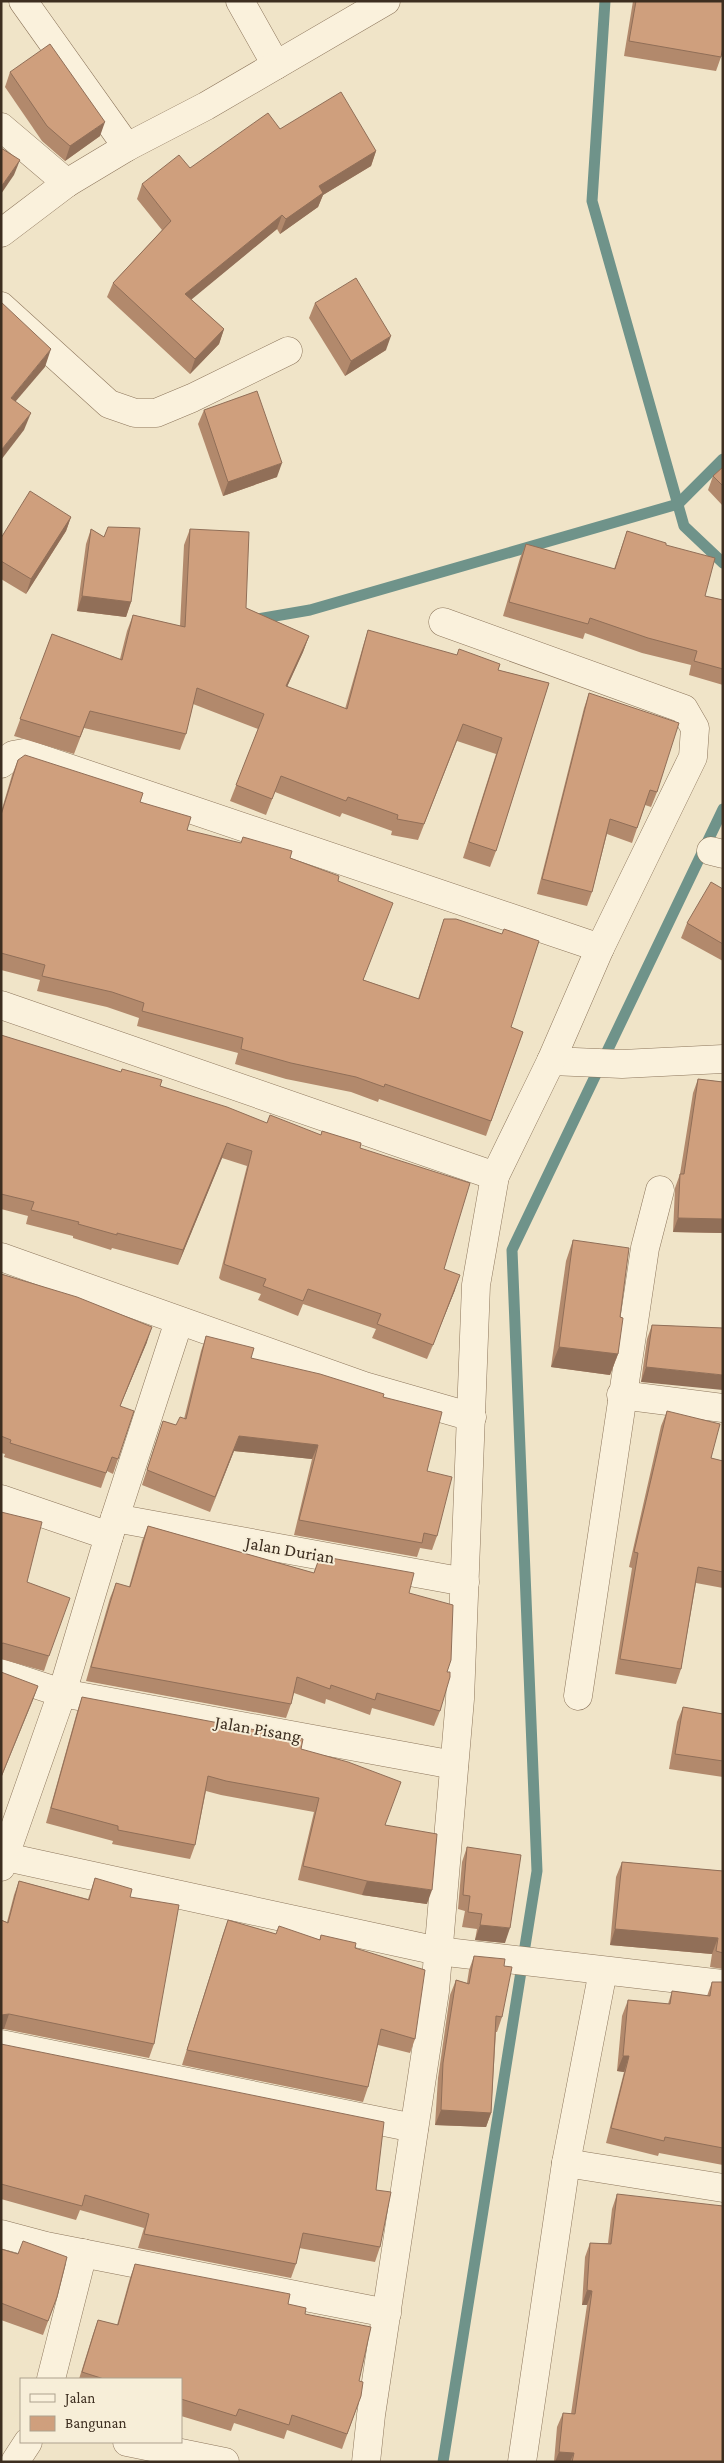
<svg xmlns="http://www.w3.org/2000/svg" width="724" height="2463" font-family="'Crimson Pro',serif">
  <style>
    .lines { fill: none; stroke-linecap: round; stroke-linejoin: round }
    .stream { stroke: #6f938a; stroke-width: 11 }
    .minor-casing { stroke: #8d765c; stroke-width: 29 }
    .minor { stroke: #faf1dc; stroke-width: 28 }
    .wall { fill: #b2896c }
    .shaded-wall { fill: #916f58 }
    .building { fill: #cf9f7d; stroke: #916f58 }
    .labels { text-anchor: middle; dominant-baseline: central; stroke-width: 4; stroke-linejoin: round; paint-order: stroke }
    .street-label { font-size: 18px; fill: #3d2e20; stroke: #f7eed8 }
  </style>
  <rect width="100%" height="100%" fill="#f0e4c8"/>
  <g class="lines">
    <!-- stream -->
    <g class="stream">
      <path d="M605,1L592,201L684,526L723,563"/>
      <path d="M252,620L310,610L678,504L723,459"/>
      <path d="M443,2462L537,1871L512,1250L723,809"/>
    </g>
    <defs>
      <g id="minor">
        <path d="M23,1L127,147"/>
        <path d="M240,1L276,65"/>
        <path d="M1,127L67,183"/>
        <path d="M1,233L67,183L127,147L206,106L386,1"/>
        <path d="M1,306L109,404L135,413H156L192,398L288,351"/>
        <path d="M1,764L13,755L24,753L600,948"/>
        <path d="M711,851L723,854"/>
        <path d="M1,1005L495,1176"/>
        <path d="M551,1061L622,1064L723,1059"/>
        <path d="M1,1257L364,1386L472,1417"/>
        <path d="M621,1395L723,1408"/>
        <path d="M1,1499L109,1536"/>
        <path d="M115,1518L465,1582"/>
        <path d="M1,1673L62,1693L454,1765"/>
        <path d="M578,1696L645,1248L660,1190"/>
        <path d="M1,1856L438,1951L723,1984"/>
        <path d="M1,1867L62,1693L109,1536L179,1321"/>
        <path d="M1,2044L414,2128"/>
        <path d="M566,2163L723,2188"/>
        <path d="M1,2234L46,2246L387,2313"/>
        <path d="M51,2379L83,2253"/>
        <path d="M127,2442L225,2462"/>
        <path d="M15,2462L28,2442"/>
        <path d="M366,2462L371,2415L435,1991L460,1699L476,1285L495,1176L551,1061L600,948L693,757L695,728L684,709L443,622"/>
        <path d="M522,2462L566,2163L603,1971"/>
      </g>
    </defs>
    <!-- minor casing -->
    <use href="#minor" class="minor-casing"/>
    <!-- minor -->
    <use href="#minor" class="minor"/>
  </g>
  <!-- wall -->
  <g class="wall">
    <path d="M633,1H723L721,57L716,71L624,56Z"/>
    <path d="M10,72L100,136L65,161L42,141L5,87Z"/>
    <path d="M280,129L376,151L371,166L323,195L318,207L280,234L277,229L191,299L224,329L219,344L190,374L107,297L113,283L162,230L137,199L142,184L190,168Z"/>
    <path d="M315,303L386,350L345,376L309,318Z"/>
    <path d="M204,410L277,477L223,496L198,424Z"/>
    <path d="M723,467V506L708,490L713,476Z"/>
    <path d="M71,517L66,531L26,594L1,579V538Z"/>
    <path d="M108,527L131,602L126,617L77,611L86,544L91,529L104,537Z"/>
    <path d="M190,529L246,608L309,636L303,652L287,687L345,709L363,646L368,630L498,670L549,683L496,851L490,867L463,858L496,754L457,741L418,840L391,835L392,831L342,813L340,817L275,792L266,815L230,801L258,729L193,704L186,734L180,750L84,728L74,754L14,736L52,634L120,659L127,631L133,615L180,626L184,545Z"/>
    <path d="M627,531L666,545L705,596L723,600V685L689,675L691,665L642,653L585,633L583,639L503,616L520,558L526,544L614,569Z"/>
    <path d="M589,693L657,792L651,807L645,805L632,843L607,834L592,892L587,906L537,894L584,708Z"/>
    <path d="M18,760L140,802L187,830L290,858L338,881L364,980L418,999L444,919L511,1027L523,1032L486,1136L379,1099L378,1102L351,1092L286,1079L235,1064L238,1053L137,1026L139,1018L107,1007L37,991L40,980L1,970V812L12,775Z"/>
    <path d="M723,889V961L681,938L687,923Z"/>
    <path d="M1,1035L160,1086L267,1123L321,1135L360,1148L444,1269L455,1290L427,1359L372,1338L376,1329L303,1304L298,1316L258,1300L261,1294L221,1280L219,1278L247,1166L222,1158L178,1265L112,1248L111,1250L73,1238V1236L26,1224L28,1216L1,1209Z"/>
    <path d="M698,1079L723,1082L722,1233L673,1232L675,1188L680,1174L693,1093Z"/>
    <path d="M573,1240L620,1317L618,1354L610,1375L551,1367L566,1261Z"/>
    <path d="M1,1274L147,1342L120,1406L118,1459L113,1474L107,1471L101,1488L4,1457L5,1454L1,1453Z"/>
    <path d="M652,1325L723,1328L641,1382L647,1339Z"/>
    <path d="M206,1336L251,1358L383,1397L427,1471L437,1536L432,1550L420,1548L417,1557L294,1535L312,1459L234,1451L210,1512L142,1485L163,1421L176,1425L184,1419L201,1351Z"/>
    <path d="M667,1411L711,1458L723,1461V1588L696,1583L681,1669L676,1684L615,1674L632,1568L629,1567L661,1426Z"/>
    <path d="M1,1512L27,1582L49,1656L44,1671L1,1659Z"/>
    <path d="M148,1526L314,1573L320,1556L409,1593L447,1672L440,1711L434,1726L372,1708L370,1715L326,1699L325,1704L294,1693L291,1704L286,1718L86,1681L110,1598L116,1583L129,1587L142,1541Z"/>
    <path d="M82,1697L301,1749L385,1825L427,1904L362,1895L298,1880L314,1812L221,1795L206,1791L195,1845L190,1859L112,1844L113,1841L46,1823L77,1712Z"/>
    <path d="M683,1707L723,1714V1777L669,1769L677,1722Z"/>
    <path d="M467,1847L505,1943L475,1940L477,1929L462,1927L465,1911L458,1909L462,1862Z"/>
    <path d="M622,1862L723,1871V1969L710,1967L712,1954L610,1945L616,1877Z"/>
    <path d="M95,1878L130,1897L154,2044L149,2058L4,2029H1V1920L7,1922L14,1895L19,1881L88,1899Z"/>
    <path d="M228,1920L276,1934L320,1940L321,1935L355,1948L415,2039L410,2053L378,2045L368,2087L363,2102L182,2065L223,1934Z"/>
    <path d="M474,1956L504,1966L502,2017L497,2032H496L491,2113L486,2127L435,2125L438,2078L450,1995L456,1980L467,1983L469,1970Z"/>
    <path d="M712,1982H723V2165L659,2153L658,2156L606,2143L624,2072L617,2071L622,2016L628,2000L668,2004L672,1991L707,1996Z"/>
    <path d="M1,2044L376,2190L380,2247L375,2262L299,2248L296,2264L291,2278L138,2248L144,2228L80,2210L76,2220L1,2199Z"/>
    <path d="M617,2194L723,2462H554L557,2427L563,2413L571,2414L587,2305H582L585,2257L590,2243H608L612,2209Z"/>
    <path d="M1,2249L57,2297L43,2335L1,2320Z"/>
    <path d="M135,2264L288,2304L305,2314L359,2381L361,2396L342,2449L287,2430L284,2439L234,2423L231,2431L181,2416V2379H79L93,2334L98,2320L117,2325L130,2278Z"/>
  </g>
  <!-- shaded-wall -->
  <g class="shaded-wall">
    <path d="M105,122L100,136L65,161L70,146Z"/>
    <path d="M376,151L371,166L323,195L318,207L280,234L286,219L319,186Z"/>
    <path d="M20,160L14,175L1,194V187Z"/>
    <path d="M282,215L277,229L180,309L185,294Z"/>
    <path d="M224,329L219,344L190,374L195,359Z"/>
    <path d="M391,336L386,350L345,376L351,361Z"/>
    <path d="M51,349L45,367L4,415L11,398Z"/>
    <path d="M31,413L24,430L1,460V452L2,449Z"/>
    <path d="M282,463L277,477L223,496L228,482Z"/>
    <path d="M71,517L66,531L26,594L31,579Z"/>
    <path d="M82,596L131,602L126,617L77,611Z"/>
    <path d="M309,636L303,652L280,702L286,686Z"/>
    <path d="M227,1143L222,1158L178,1265L183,1250Z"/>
    <path d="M678,1218L723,1219V1232L722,1233L673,1232Z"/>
    <path d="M460,1275L455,1290L427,1359L433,1345Z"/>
    <path d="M152,1327L147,1342L114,1421L120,1406Z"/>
    <path d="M559,1347L618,1354L610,1375L551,1367Z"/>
    <path d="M646,1367L723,1375V1390L641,1382Z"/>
    <path d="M239,1436L318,1445L312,1459L234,1451L210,1512Z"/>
    <path d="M38,1686L33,1700L1,1778V1777Z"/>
    <path d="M367,1881L432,1890L427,1904L362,1895Z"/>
    <path d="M480,1925L510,1928L505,1943L475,1940Z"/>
    <path d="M615,1929L718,1938L712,1954L610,1945Z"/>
    <path d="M9,2014L4,2029H1V2015Z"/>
    <path d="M623,2056H629L624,2072L617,2071Z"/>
    <path d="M441,2110L491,2113L486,2127L435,2125Z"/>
    <path d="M587,2290L592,2291L587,2305H582Z"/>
    <path d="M559,2452L574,2453L570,2462H555Z"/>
  </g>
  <!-- building -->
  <g class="building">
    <path d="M636,1H723V47L721,57L629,41Z"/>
    <path d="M50,44L105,122L70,146L47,126L10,72Z"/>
    <path d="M341,92L376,151L319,186L323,193L286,219L282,215L185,294L224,329L195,359L113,283L171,221L142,184L179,155L190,168L268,113L280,129Z"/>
    <path d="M1,148L20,160L1,187Z"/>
    <path d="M356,278L391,336L351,361L315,303Z"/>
    <path d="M1,302L51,349L11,398L31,413L2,449L1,448Z"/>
    <path d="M257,391L282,463L228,482L204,410Z"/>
    <path d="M723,467V486L713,476Z"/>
    <path d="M30,491L71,517L31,579L1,561V538Z"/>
    <path d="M108,527L140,528L131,602L82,596L91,529L104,537Z"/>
    <path d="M190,529L249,532L246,608L309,636L286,686L347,709L368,630L457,655L459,649L500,664L498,670L549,683L496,851L469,842L502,738L463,724L424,824L397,819L398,815L348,797L346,801L281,776L272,799L236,785L264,714L197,688L186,734L90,711L80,737L20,719L52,634L122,660L133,615L185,627Z"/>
    <path d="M627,531L666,543V545L715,558L705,596L723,600V669L694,661L697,651L648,638L590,618L588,624L509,602L526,544L615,569Z"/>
    <path d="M589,693L679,723L657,792L650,790L637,828L610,819L592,892L542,879Z"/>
    <path d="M25,755L143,793L140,802L191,817L187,830L241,843L243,837L292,851L290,858L339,876L338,881L393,903L363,980L419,999L444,919H456L502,934L504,929L539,941L511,1027L523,1032L491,1121L385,1084L384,1087L356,1077L291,1063L241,1049L243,1038L142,1011L144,1003L112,992L42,976L45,965L1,953V815L18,760Z"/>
    <path d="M711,882L723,889V944L687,923Z"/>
    <path d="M1,1035L121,1072L122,1069L162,1080L160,1086L227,1107L267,1123L270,1115L321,1135L322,1131L361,1143L360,1148L470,1183L444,1269L460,1275L433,1345L377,1324L381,1314L308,1289L303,1301L263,1286L266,1279L226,1265L224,1264L252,1151L227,1143L183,1250L117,1233V1235L78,1224L79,1222L31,1210L34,1202L1,1194Z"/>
    <path d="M698,1079L723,1082V1219L678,1218L680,1174H684Z"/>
    <path d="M573,1240L629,1248L620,1317L623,1318L618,1354L559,1347Z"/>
    <path d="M1,1274L77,1297L152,1327L120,1406L134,1411L118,1459L112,1457L106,1473L10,1443L11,1440L1,1436Z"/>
    <path d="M652,1325L723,1328V1375L646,1367Z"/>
    <path d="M206,1336L254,1348L251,1358L320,1374L384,1394L383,1397L442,1412L427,1471L452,1477L437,1536L424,1533L422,1543L299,1520L318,1445L239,1436L215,1497L147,1470L163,1421L176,1425L180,1417L186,1419Z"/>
    <path d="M667,1411L720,1424L711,1458L723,1461V1572L698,1567L681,1669L620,1659L638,1553L634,1552Z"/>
    <path d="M1,1512L42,1522L27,1582L70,1598L49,1656L3,1643L1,1644Z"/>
    <path d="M148,1526L314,1573L320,1556L414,1573L409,1593L453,1605L451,1660L447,1672H450V1677L440,1711L377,1693L375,1700L331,1685L330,1689L297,1677L291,1704L91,1667L116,1583L130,1587Z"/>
    <path d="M1,1672L38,1686L1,1777Z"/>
    <path d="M82,1697L303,1739L301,1749L348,1762L401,1782L385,1825L437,1834L432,1890L367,1881L303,1866L319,1798L226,1781L208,1776L195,1845L118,1830V1826L51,1808Z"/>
    <path d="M683,1707L723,1714V1761L675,1754Z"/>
    <path d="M467,1847L521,1855L510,1928L480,1925L482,1914L468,1912L470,1896L463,1895Z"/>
    <path d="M622,1862L723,1871V1953L716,1951L718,1938L615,1929Z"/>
    <path d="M95,1878L132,1889L130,1897L179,1905L154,2044L9,2014L1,2015V1920L8,1923L19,1881L89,1900Z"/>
    <path d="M228,1920L276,1934L279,1926L320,1940L321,1935L356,1943L355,1948L425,1970L415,2039L381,2029L368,2087L187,2050Z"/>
    <path d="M474,1956L505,1959L504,1966L512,1967L502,2017L496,2016L491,2113L441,2110L443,2063L456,1980L469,1984Z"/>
    <path d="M712,1982H723V2148L665,2137L664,2141L611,2128L629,2056H623L628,2000L670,2004L672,1991L710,1996Z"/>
    <path d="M1,2044L384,2122L376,2190L391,2192L380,2247L303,2233L296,2264L144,2234L149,2214L85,2195L82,2206L1,2184Z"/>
    <path d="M617,2194L723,2206V2462H572L574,2453L559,2452L563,2413L575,2414L592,2291L587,2290L590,2243L611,2244Z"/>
    <path d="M23,2241L67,2257L57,2297L48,2321L1,2303V2249L18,2254Z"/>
    <path d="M135,2264L290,2294L288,2304L306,2308L305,2314L371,2327L359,2381L363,2382L361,2396L347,2434L292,2415L289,2425L239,2409L236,2416L181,2399V2379H104L82,2372L98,2320L118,2325Z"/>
  </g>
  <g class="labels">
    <!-- street labels -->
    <g class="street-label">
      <text transform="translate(290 1550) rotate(10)">Jalan Durian</text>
      <text transform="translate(258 1729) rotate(10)">Jalan Pisang</text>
    </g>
  </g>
  <!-- border -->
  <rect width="724" height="2463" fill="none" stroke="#3d2e20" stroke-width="5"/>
  <!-- legend -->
  <rect x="20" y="2378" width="162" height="65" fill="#f7eed8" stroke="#ada18e"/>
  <rect x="30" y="2394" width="25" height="8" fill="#faf1dc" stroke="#ada18e"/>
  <text x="65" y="2403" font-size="15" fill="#3d2e20">Jalan</text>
  <rect x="30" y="2416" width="25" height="15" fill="#cf9f7d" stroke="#ada18e"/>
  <text x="65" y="2428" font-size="15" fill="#3d2e20">Bangunan</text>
</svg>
